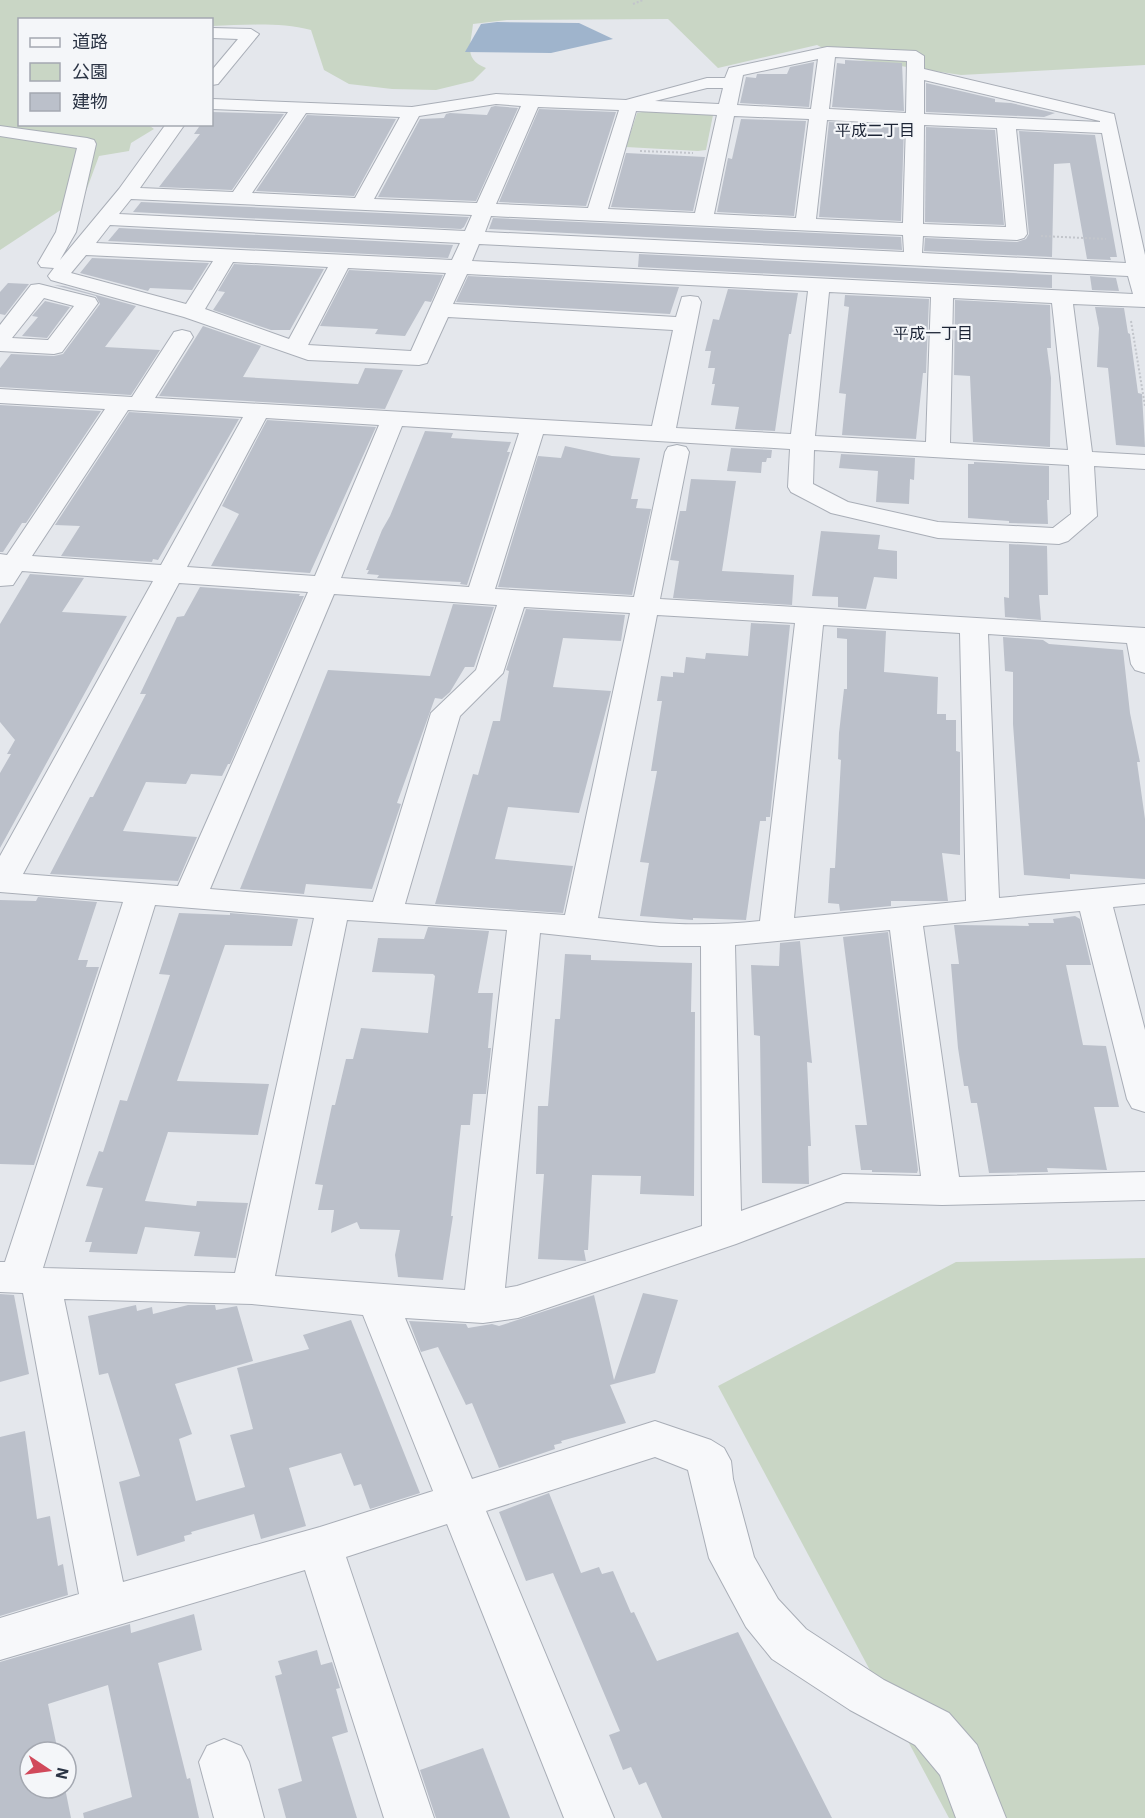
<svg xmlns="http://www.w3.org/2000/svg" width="1145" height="1818" font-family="'IBM Plex Sans','Noto Sans JP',sans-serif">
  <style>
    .green { fill: #c9d6c5 }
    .water { fill: #9fb4cc }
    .building { fill: #bbc0ca }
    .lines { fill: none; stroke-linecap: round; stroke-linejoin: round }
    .minor-casing { stroke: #a9aeb7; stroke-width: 2 }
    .path { stroke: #c2c5cb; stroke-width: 2; stroke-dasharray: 2 2; stroke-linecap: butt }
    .minor { fill: #f7f8fa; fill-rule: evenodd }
    .labels { text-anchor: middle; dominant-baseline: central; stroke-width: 4.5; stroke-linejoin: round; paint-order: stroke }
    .far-neighbourhood-label { font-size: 16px; fill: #1d2536; stroke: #f4f6f9 }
  </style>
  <rect width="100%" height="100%" fill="#e4e7ec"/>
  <!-- green -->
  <g class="green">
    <path d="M0,0H1145V65L961,75L840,57L817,45L718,68L668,19L507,20L473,24C471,45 463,59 486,68L473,81L436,90L392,89L349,84L324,70L311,30C279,22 245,25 212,26V20H20V73L17,75L20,77V124H147L154,129L131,143L129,151L99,156L85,194L0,250Z"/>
    <path d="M647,111L706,113L713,115L706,150L698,151L626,147L637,113Z"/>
    <path d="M1145,1258V1818H949L718,1386L956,1262Z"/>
  </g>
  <!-- water -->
  <path class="water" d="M497,22L579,23L613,39L551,53L465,52L481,24Z"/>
  <!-- building -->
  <g class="building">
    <path d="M845,60L902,63L904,111L832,107L837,63L845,64Z"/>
    <path d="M814,62L809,107L740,103L746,77L756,78L757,74H787L790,67Z"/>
    <path d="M926,83L995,99V102L1011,103L1055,113L1044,117L926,112Z"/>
    <path d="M495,106L518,108L476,201L378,197L420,119L444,118L446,114L450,113L487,115L491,107Z"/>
    <path d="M539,109L616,112L586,206L499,202Z"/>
    <path d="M212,112L284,114L232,190L159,187L200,134H194L201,124H212Z"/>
    <path d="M307,115L396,119L354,196L256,191Z"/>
    <path d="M741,119L806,121L794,216L717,212L728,158L732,159Z"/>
    <path d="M829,122L904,126L901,221L819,217Z"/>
    <path d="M926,127L995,130L1004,225L925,222Z"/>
    <path d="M1019,131L1095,135L1117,257H1110L1111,260L1087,259L1070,163L1054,164L1052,257L924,251L925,238L1017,242L1026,239L1029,234Z"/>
    <path d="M626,153L705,157L693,211L611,207Z"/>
    <path d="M141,202L469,217L464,227L461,229L133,212Z"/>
    <path d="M493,218L901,237L902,250L489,229Z"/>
    <path d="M119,228L453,245L448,258L108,241Z"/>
    <path d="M639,254L1052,275V288L638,267Z"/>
    <path d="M92,258L209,263L192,290L150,288L148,291L80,273Z"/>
    <path d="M234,264L324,269L290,330H271L213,310L225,292L218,291Z"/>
    <path d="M349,270L443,275L431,302L425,301L405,336L375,334L378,329L320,326Z"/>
    <path d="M468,276L679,287L670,314L456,302Z"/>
    <path d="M1090,276L1116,278L1119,291L1092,290Z"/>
    <path d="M8,283L29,284L5,315L0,314V292Z"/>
    <path d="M54,285L64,286L136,306L105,347L160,350L131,395L0,387V368L11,354L54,356L63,354L100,304L96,296Z"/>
    <path d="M728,289L798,293L791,334H789L775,431L735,429L739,407L711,405L715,384H712L715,368H708L711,351H705L713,319L719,320Z"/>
    <path d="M845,295L929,299L926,373H923L916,439L842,435L846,394L839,393L849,307L844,306Z"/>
    <path d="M955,300L1050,305L1051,348H1047L1051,378L1050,447L973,442L970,376L954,375Z"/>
    <path d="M45,301L70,307L47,338L22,336L38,317L32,316Z"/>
    <path d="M1095,307L1124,308L1128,333L1130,334L1138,393L1142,394L1145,447L1116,445L1108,368L1097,367L1099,328Z"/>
    <path d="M203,326L261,346L243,377L358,384L365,368L403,370L385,409L159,396Z"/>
    <path d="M0,405L101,411L26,523H22L3,552H0Z"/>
    <path d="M129,412L239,419L158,560L153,559L152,562L61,556L80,526L55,525Z"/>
    <path d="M267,420L376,427L310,573L211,566L239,514L222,506Z"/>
    <path d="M425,431L453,433L451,438L511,442L507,452H510L467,585L460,584L461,582L377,578L379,575L367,574L369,570H366L382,530L390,516Z"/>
    <path d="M565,446L612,456L640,458L631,499H638L636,508L651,509L632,595L498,587L538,456L561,458Z"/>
    <path d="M731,448L772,450L771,458H767L766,462H762L761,473L727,471Z"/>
    <path d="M841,454L915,458L914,480L910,479L909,504L876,502L878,471L839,468Z"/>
    <path d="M974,462L1049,466V500H1047L1048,524L1009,523V521L968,518V464H974Z"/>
    <path d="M691,479L736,481L722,571L794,575L792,605L673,598L679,561L670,560L680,511H686Z"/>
    <path d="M821,531L880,535L878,549L897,551V579L874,577L866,609L838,607V597L812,596Z"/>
    <path d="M1009,544L1047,546L1048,595H1039L1041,620L1005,617L1004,597L1009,598Z"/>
    <path d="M30,574L84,578L62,612L127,616L0,848V773L11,754H7L15,740L0,722V624Z"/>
    <path d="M200,587L300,594L299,596H304L230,764H228L222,776L191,774L186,784L146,782L123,831L197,837L178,881L50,874L90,797H93L146,694H140L177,617L184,616Z"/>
    <path d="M453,604L494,607L474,667H465L450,692L442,699L435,698L397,803L401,804L372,889L306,884L304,894L240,889L328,670L430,676Z"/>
    <path d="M526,609L625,615L621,641L563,638L553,687L611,691L579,813L508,807L495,859L573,866L563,913L435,904L473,774L478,775L493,721H500L509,671L506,670Z"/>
    <path d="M751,623L790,625L770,817H766V821H760L746,920L693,918V920L640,916L649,863L640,862L657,771H651L662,701H657L661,676L673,677V672L684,673L686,657L705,659L706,653L748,656Z"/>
    <path d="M837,628L886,631L884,672L938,677L937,714H946V720H956V751L960,752V855L942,853L948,901H891V906L840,911L839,904L828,903L830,868H835L841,760L838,759L839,733L844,689H847V639L837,638Z"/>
    <path d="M1003,637L1043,640L1049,644L1123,650L1130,713L1140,762H1137L1145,819V879L1070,874V879L1024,875L1013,724V672L1005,671Z"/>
    <path d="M38,897L97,902L78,960H88L86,967H99L34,1165L0,1164V900L36,901Z"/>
    <path d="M179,913L230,915V913L298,919L292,946L225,945L177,1081L269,1084L258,1135L168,1132L145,1201L196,1206L197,1201L248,1203L236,1258L194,1256L200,1232L145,1227L137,1254L89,1252L92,1242H85L103,1188L86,1186L99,1151L103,1152L120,1100L127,1101L170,975L159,974Z"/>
    <path d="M1075,916L1080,919L1091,965H1066L1083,1045L1106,1046L1119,1107H1094L1107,1170L1047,1168L1048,1172L989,1173L977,1103H971L968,1086H964L958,1048L951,964H959L954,925L1029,926L1028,923H1054L1053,919Z"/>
    <path d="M428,927L489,931L478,993H493L488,1048H491L486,1094H473L470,1125H461L451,1216H453L443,1280L398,1277L395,1255L400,1230L360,1229L357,1222L331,1233L334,1210H318L323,1185L315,1184L332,1105H335L346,1059H353L361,1028L428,1033L435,976L433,974L372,972L378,938L424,939Z"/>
    <path d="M888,932L918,1170L917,1173L872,1172V1170H861L855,1125H867L843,937Z"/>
    <path d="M800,941L812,1063L807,1062L811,1146H808L809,1184L762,1183L760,1036L754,1035L751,965L779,966L780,943Z"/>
    <path d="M565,954L591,955V960L692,963L691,1012H695L694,1196L640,1194L641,1176L592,1175L588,1250H584L586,1261L538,1259L544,1174H536L538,1106H548L555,1019H560Z"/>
    <path d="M643,1293L678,1300L655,1373L610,1385L626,1423L561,1441L562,1443L554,1445L555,1449L499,1468L472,1403L466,1405L438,1347L421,1352L409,1321L466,1324L468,1328L492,1324L499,1326L594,1295L614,1380Z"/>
    <path d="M0,1294L14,1295L29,1374L0,1382Z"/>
    <path d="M136,1305L137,1311L152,1307L153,1314L188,1305H215L216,1310L237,1306L253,1361L175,1384L192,1434L179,1439L196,1501L245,1487L230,1435L253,1429L237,1368L309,1349L303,1335L351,1320L420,1493L370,1509L361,1484L354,1486L341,1453L289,1468L306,1526L261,1539L254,1514L191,1532L192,1534L184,1536L185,1541L137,1556L119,1482L140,1476L108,1373L99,1375L88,1316Z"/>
    <path d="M25,1431L37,1519L50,1516L58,1566L63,1564L68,1595L0,1616V1437Z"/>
    <path d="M549,1493L581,1573L599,1567L602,1574L613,1571L631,1613L634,1612L657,1661L738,1632L832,1818H662L646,1782L639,1785L631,1767L623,1770L609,1735L620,1731L553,1573L526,1581L499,1512Z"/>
    <path d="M194,1614L202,1650L158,1663L187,1779L190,1778L199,1818H84L83,1813L132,1797L108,1685L48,1704L58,1752H30V1788H65L71,1818H0V1662L130,1624L131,1633Z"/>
    <path d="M317,1650L321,1665L332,1662L340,1688L336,1689L348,1732L332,1737L357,1818H286L278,1789L302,1781L275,1676L282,1674L278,1661Z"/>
    <path d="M483,1748L510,1818H436L420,1770Z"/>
  </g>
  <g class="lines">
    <defs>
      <g id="minor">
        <path d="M212,28L251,29L259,34L218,84L212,85V70L238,39L212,38Z"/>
        <path d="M827,47L916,51L924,56V69L1114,114L1145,255V307L1073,304L1092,452L1145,455V469L1094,466L1097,516L1068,541L1059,544L938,538L831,513L791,492L788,487L790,449L543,434L495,589L634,597L665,452L668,447L677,445L686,447L689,452L660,599L1145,628V673L1135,670L1131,664L1127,643L988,634L999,898L1145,884V904L1113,907L1145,1030V1112L1132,1108L1127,1099L1080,911L923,926L959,1177L1145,1172V1200L942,1205L846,1202L736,1244L518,1318L483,1323L405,1318L472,1479L655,1421L711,1440L724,1448L731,1461L733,1479L754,1557L778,1599L806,1629L884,1680L949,1713L977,1745L1006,1818H956L940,1775L915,1745L850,1710L772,1659L746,1627L709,1558L688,1470L655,1457L486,1511L614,1818H564L447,1524L346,1557L434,1818H384L305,1570L0,1660V1618L79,1594L23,1293L0,1292V1262H5L123,902L0,892V856L153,581L22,571L13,585L0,586V554L7,555L105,409L0,403V389L132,397L174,332L182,330L190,332L193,337L155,398L652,426L673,330L448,317L427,363L419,365L308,360L184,317L51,280L48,276L54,268L41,267L38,263L56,232L77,148L0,136V126L87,138L94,140L96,144L76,232L60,260L119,189L166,124H185L140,188L233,192L288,112L212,109V99L412,107L496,94L626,100L707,78H725L729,68ZM835,57L907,61L906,113L829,109ZM818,59L811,109L737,105L743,75ZM924,80L1100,121V122L924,114ZM707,88H723L719,104L655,101ZM496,104L521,106L477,203L374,199L419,116ZM538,107L619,110L588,208L496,204ZM636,111L717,115L695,213L608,209ZM306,113L400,117L355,198L252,193ZM734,116L809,119L796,218L714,214ZM827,120L906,124L903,223L816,219ZM924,125L997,128L1006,227L923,224ZM1016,129L1102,133L1126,263L922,253L923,236L1017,240L1024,238L1027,234ZM131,199L472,215L465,231L119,214ZM491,216L903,235L904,252L485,232ZM110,225L460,243L452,260L96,243ZM479,244L1128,276L1133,294L472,261ZM86,255L213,261L186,304L71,273ZM233,262L328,267L289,339L205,309ZM348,268L446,273L411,351L308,345ZM467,274L808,291L791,434L676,428L701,302L698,297L690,296L682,297L676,317L453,304ZM829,292L931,297L926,442L815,436ZM953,298L1052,303L1068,450L950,443ZM128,410L243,417L161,565L32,556ZM266,418L379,425L315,576L187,567ZM402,426L519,433L469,587L341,578ZM814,450L1069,465L1071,514L1053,528L938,522L848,502L813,484ZM179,583L308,592L178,886L23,874ZM334,594L497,605L476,670L431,713L373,902L210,889ZM524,607L630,613L565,915L405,904L460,716L503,673ZM657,615L795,623L760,921C705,927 653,924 598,918ZM823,625L960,633L966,901L794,918ZM155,905L314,918L235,1273L43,1268ZM347,920L507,930L465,1290L275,1276ZM890,930L921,1176L843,1174L741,1211L735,945ZM540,933L660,946H701L702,1226L517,1286L505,1288ZM64,1299L252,1304L363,1315L433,1491L320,1527L123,1582Z"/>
        <path d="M39,284L95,298L98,303L62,352L54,354L0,351V325L31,285ZM44,298L74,306L48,340L12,338Z"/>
        <path d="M224,1739L241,1746L249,1762L264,1818H214L199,1762L207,1746Z"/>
      </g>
    </defs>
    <!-- minor casing -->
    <use href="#minor" class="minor-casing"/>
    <!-- path -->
    <g class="path">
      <path d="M633,4L643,0"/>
      <path d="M640,151L693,153"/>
      <path d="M1041,236L1106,239"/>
      <path d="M1131,321L1145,406"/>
    </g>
    <!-- minor -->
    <use href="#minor" class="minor"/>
  </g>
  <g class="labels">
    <!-- far-neighbourhood labels -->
    <g class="far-neighbourhood-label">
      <text x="875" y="130">平成二丁目</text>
      <text x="933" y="333">平成一丁目</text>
    </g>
  </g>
  <!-- legend -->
  <rect x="18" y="18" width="195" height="108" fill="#f4f6f9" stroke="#a4a8b1" stroke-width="1.5"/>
  <rect x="30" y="38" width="30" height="9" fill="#f7f8fa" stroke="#a4a8b1" stroke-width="1.5"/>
  <text x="72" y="48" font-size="18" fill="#2b3445">道路</text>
  <rect x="30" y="63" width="30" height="18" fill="#c9d6c5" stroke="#a4a8b1" stroke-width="1.5"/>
  <text x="72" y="78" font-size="18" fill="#2b3445">公園</text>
  <rect x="30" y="93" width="30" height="18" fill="#bbc0ca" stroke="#a4a8b1" stroke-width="1.5"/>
  <text x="72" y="108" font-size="18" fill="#2b3445">建物</text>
  <!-- north arrow -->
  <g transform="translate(48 1770) rotate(103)"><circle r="28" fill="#f4f6f9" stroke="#a4a8b1" stroke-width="1.5"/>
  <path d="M0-4.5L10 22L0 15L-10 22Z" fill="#d1495b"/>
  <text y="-9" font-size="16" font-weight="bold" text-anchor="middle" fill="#2b3445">N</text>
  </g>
</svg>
